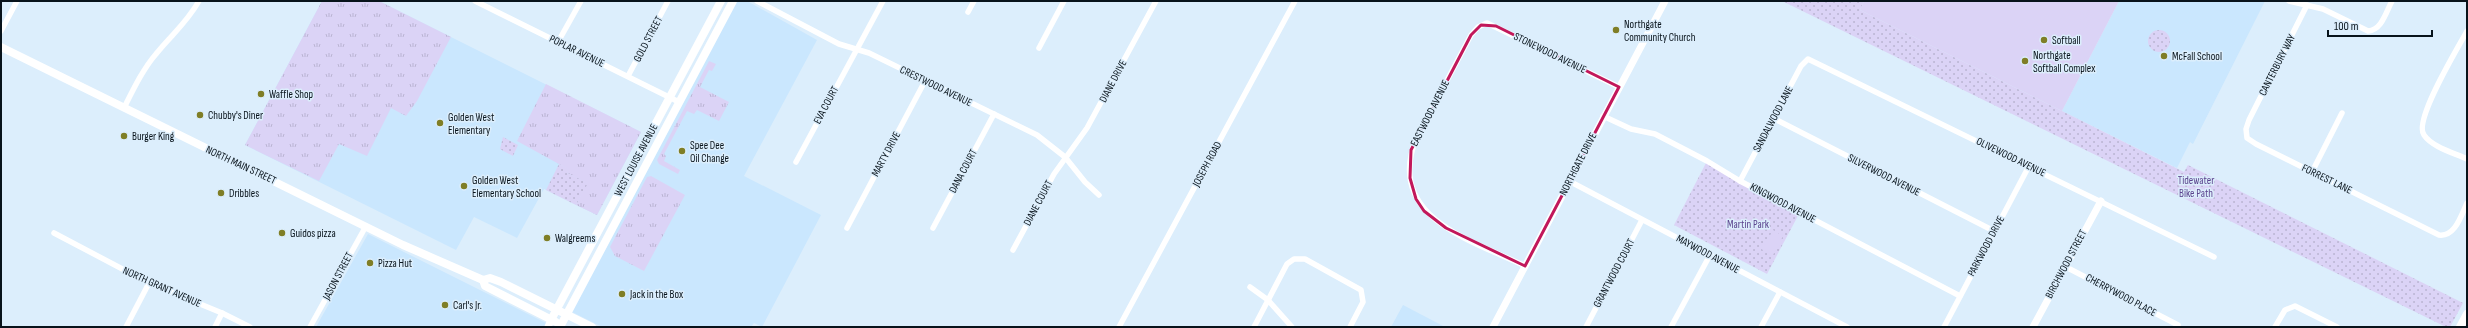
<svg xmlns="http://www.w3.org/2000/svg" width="2468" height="328" font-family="'Sofia Sans Condensed',sans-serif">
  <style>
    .built { fill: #cae7fe }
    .grass { fill: url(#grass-tufts) }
    .park { fill: url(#park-dots) }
    .pitch { fill: #dbd3f6 }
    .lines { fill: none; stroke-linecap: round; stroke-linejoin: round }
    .minor { stroke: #fff; stroke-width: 5.5 }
    .tertiary { stroke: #fff; stroke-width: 7 }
    .secondary { stroke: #fff; stroke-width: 8 }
    .marked { fill: none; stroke: #c2185b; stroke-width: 3; stroke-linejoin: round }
    .poi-dot { fill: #7f7e26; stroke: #dceefc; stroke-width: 1.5 }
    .labels { text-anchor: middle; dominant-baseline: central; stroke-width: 3; stroke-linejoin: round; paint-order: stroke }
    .poi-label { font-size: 11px; fill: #08131b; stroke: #dceefc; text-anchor: start }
    .street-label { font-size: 11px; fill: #08131b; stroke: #dceefc }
    .park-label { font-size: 11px; fill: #5b438e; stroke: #dceefc }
  </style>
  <defs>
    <pattern id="grass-tufts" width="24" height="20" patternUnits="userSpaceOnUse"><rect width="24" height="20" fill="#dbd3f6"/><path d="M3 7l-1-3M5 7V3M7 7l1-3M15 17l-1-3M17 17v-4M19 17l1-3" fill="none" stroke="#bab4d2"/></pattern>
    <pattern id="park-dots" width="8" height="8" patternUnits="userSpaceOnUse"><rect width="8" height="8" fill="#dbd3f6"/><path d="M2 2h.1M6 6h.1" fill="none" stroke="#bab4d2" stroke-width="1.8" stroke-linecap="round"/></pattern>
  </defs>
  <rect width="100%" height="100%" fill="#dceefc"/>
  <!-- built -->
  <g class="built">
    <path d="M322,1H379L641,132L597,215L544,189L517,238L474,217L456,250L245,145Z"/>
    <path d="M737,1H747L817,40L744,176L821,215L762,327L754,323L751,327H602L572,312Z"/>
    <path d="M2119,1H2265L2193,144L2190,142L2177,168L2062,111Z"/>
    <path d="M368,234L546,323L544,327H316Z"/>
    <path d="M1403,305L1445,327H1391Z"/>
  </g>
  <!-- grass -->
  <g class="grass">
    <path d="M322,1H379L451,37L417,101L406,116L391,108L367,156L339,144L319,181L245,145Z"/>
    <path d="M709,61L716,64L712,71L709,70L700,87L729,102L719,121L697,110L694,114L687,111L664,154L666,156L664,161L680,170L678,174L659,164L657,160Z"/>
    <path d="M546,84L641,132L597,215L576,205L587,183L567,173L568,169L517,141Z"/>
    <path d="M651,176L685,195L644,271L615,256L610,247L647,177Z"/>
  </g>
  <!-- park -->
  <g class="park">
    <path d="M1782,1H1864L1860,10L2184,172L2188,165L2463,303L2450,327H2446Z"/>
    <circle cx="2159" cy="41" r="11"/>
    <path d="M503,137L518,145L513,156L500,149Z"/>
    <path d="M1707,161L1800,212L1767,274L1674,225Z"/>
    <path d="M559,164L569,169L567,173L588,183L576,205L546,190Z"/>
  </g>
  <!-- pitch -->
  <g class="pitch">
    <path d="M1864,1H2119L2062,111L1860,10Z"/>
    <path d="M1773,230L1783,236L1773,255L1762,250Z"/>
  </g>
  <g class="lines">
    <!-- minor -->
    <g class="minor">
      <path d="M475,1L679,102"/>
      <path d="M757,1L839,44L869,53L1037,135L1065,157L1085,182L1099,195"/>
      <path d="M2289,1L2323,9L2368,31C2382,30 2386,12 2392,1"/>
      <path d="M2307,5L2249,120L2246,129L2247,138L2256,144L2439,235C2455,237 2461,216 2467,203"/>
      <path d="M968,12L974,1"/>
      <path d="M1,31L17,1"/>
      <path d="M2467,31C2458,48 2413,121 2424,135C2432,147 2454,153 2467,159"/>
      <path d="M558,42L581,1"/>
      <path d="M1039,48L1064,1"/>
      <path d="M628,76L668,1"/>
      <path d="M124,108C133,90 143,69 156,54C172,34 186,24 199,1"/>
      <path d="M1603,116L1631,129L1655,134L1707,161L1740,181L1960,296"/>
      <path d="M1773,118L1994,231"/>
      <path d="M796,162L883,1"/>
      <path d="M2312,172L2342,113"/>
      <path d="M1569,181L1847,327"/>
      <path d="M1740,181L1801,66L1808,59L2214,257"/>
      <path d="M847,228L925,81"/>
      <path d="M933,228L994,114"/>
      <path d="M54,233L149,283L222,313L250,327"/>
      <path d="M1013,250L1054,174L1087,128L1156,1"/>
      <path d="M1525,266C1471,240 1385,217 1416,139L1471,35L1478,27L1487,23L1619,87"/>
      <path d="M2064,266L2178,325"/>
      <path d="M1250,287L1268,300L1292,327"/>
      <path d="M126,327L149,283"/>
      <path d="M215,327L222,313"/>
      <path d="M310,327L366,226"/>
      <path d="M1119,327L1295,1"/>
      <path d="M1254,327L1287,264L1294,259H1305L1361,290L1363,302L1350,327"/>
      <path d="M1586,327L1642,220"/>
      <path d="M1671,327L1710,255"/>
      <path d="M1761,327L1780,292"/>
      <path d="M1944,327L2029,166"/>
      <path d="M2275,327L2285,310L2295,306L2337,327"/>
    </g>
    <!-- tertiary -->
    <g class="tertiary">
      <path d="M548,327L551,320"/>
      <path d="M1493,327L1665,1"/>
      <path d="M2033,327L2101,201"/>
    </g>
    <!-- secondary -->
    <g class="secondary">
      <path d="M1,47L403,245L483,280L490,278L501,282L592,327"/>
      <path d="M483,280L485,286L556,322"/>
      <path d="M551,320L721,1"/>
      <path d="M561,325L733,1"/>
      <path d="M2460,327L2467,314"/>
    </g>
  </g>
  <!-- marked area -->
  <path class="marked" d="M1481,25L1496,26L1619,87L1525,266L1446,228L1424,211L1416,199L1410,178L1411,150L1471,35Z"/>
  <!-- markers -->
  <g class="poi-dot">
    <circle cx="1616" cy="30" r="4"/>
    <circle cx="2044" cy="40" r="4"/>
    <circle cx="2164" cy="56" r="4"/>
    <circle cx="2025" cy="61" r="4"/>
    <circle cx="261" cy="94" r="4"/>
    <circle cx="200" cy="115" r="4"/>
    <circle cx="440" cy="123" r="4"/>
    <circle cx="124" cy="136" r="4"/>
    <circle cx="682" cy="151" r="4"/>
    <circle cx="464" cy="186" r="4"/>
    <circle cx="221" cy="193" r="4"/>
    <circle cx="282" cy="233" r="4"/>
    <circle cx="547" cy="238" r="4"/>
    <circle cx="370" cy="263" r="4"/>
    <circle cx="622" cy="294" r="4"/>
    <circle cx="445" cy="305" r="4"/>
  </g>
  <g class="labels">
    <!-- poi labels -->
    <g class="poi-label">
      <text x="1624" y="24">Northgate<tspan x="1624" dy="13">Community Church</tspan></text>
      <text x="2052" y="40">Softball</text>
      <text x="2033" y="55">Northgate<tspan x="2033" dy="13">Softball Complex</tspan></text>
      <text x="2172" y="56">McFall School</text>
      <text x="269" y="94">Waffle Shop</text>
      <text x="208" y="115">Chubby's Diner</text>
      <text x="448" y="117">Golden West<tspan x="448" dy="13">Elementary</tspan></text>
      <text x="132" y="136">Burger King</text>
      <text x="690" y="145">Spee Dee<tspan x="690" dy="13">Oil Change</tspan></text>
      <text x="472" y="180">Golden West<tspan x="472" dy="13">Elementary School</tspan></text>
      <text x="229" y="193">Dribbles</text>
      <text x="290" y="233">Guidos pizza</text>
      <text x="555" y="238">Walgreems</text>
      <text x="378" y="263">Pizza Hut</text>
      <text x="630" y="294">Jack in the Box</text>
      <text x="453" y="305">Carl's Jr.</text>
    </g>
    <!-- street labels -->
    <g class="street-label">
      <text transform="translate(648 39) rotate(-62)">GOLD STREET</text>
      <text transform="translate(577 51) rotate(26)">POPLAR AVENUE</text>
      <text transform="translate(1550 53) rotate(26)">STONEWOOD AVENUE</text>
      <text transform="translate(2277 65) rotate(-63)">CANTERBURY WAY</text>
      <text transform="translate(1113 81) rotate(-62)">DIANE DRIVE</text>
      <text transform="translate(936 86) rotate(26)">CRESTWOOD AVENUE</text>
      <text transform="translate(826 105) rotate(-62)">EVA COURT</text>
      <text transform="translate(1430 113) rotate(-63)">EASTWOOD AVENUE</text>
      <text transform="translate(1773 119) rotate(-62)">SANDALWOOD LANE</text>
      <text transform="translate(886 154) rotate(-62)">MARTY DRIVE</text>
      <text transform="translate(2011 157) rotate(26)">OLIVEWOOD AVENUE</text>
      <text transform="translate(636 160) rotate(-62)">WEST LOUISE AVENUE</text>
      <text transform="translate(1207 164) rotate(-62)">JOSEPH ROAD</text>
      <text transform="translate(1578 164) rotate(-63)">NORTHGATE DRIVE</text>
      <text transform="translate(241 165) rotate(25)">NORTH MAIN STREET</text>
      <text transform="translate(963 171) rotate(-62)">DANA COURT</text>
      <text transform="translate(1884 175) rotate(27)">SILVERWOOD AVENUE</text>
      <text transform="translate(2327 179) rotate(26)">FORREST LANE</text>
      <text transform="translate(1038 203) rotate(-62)">DIANE COURT</text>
      <text transform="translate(1783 203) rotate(28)">KINGWOOD AVENUE</text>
      <text transform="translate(1986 246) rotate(-62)">PARKWOOD DRIVE</text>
      <text transform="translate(1708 254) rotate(28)">MAYWOOD AVENUE</text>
      <text transform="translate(2066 264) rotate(-62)">BIRCHWOOD STREET</text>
      <text transform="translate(1614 273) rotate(-62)">GRANTWOOD COURT</text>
      <text transform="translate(338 276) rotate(-62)">JASON STREET</text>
      <text transform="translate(162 287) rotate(24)">NORTH GRANT AVENUE</text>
      <text transform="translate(2121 295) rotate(28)">CHERRYWOOD PLACE</text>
    </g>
    <!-- park labels -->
    <g class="park-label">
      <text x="2196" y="180">Tidewater<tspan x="2196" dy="13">Bike Path</tspan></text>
      <text x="1748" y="224">Martin Park</text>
    </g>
  </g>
  <!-- border -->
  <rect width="2468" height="328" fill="none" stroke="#08131b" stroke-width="4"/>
  <!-- scale -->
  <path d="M2328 30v6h104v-6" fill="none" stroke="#08131b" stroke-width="2"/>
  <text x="2334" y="30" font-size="12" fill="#08131b" stroke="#dceefc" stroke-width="3" paint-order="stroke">100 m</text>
</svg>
